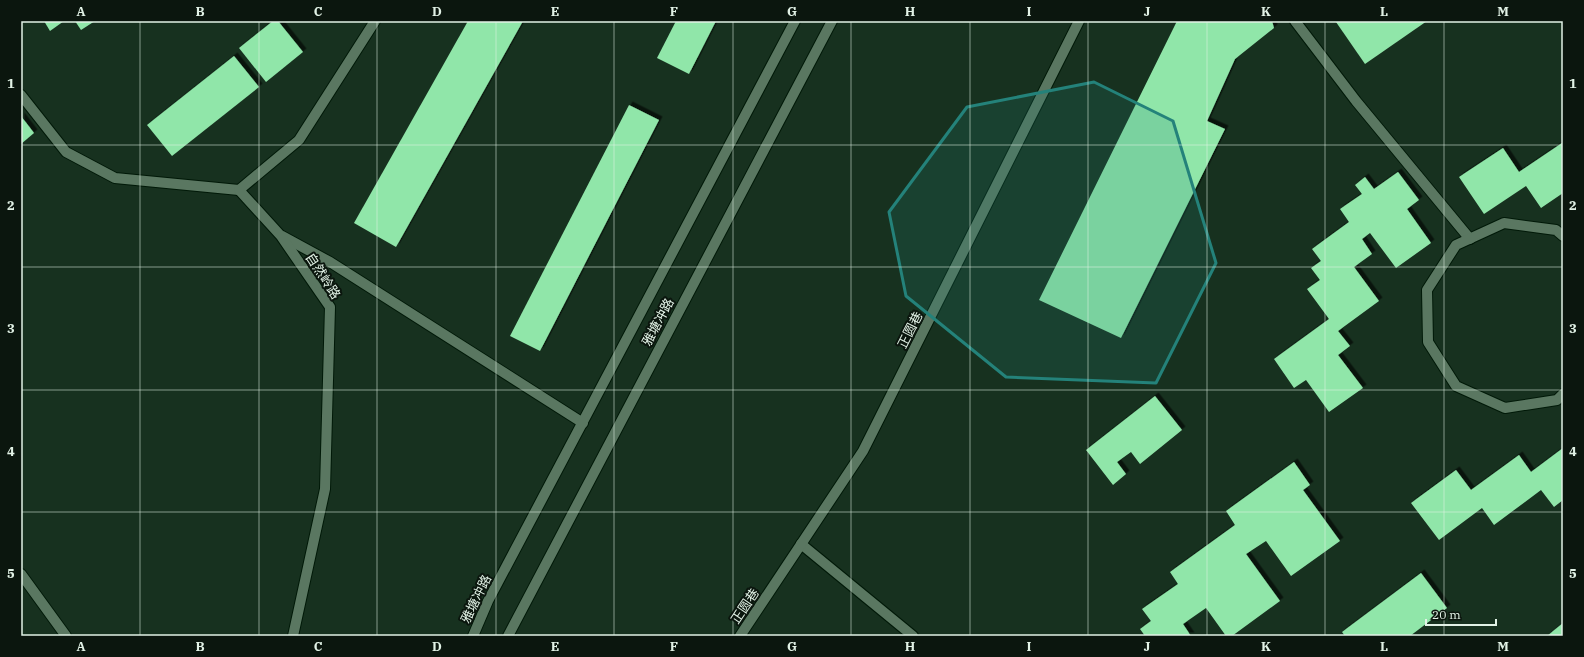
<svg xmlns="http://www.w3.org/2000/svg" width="1584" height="657" font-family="'IBM Plex Serif','Noto Sans SC',serif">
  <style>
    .building { fill: #90e6a9; filter: url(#shadow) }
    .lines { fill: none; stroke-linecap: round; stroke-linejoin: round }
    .minor-casing { stroke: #011908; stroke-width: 12 }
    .tertiary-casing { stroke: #011908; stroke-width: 12 }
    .minor { stroke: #5a7761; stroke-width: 10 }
    .tertiary { stroke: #5a7761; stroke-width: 10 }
    .marked { fill: #24827a; fill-opacity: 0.2; stroke: #24827a; stroke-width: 3; stroke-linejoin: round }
    .grid { fill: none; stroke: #e2f2e6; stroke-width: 1; stroke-opacity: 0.55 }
    .labels { text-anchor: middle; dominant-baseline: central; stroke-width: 4; stroke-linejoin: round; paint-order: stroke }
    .street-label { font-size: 13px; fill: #e2f2e6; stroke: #0b160e }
    .neatline { fill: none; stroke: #e2f2e6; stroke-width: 1.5 }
    .grid-label { font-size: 13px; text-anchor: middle; font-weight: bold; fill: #e2f2e6 }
  </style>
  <defs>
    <filter id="shadow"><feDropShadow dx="3.5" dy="-3.5" stdDeviation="0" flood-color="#0009"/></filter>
  </defs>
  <rect width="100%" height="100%" fill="#17311f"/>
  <!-- building -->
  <g class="building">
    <path d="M44,21H64L50,31Z"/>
    <path d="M75,21H95L81,30Z"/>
    <path d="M273,21H278L303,52L266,82L239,48Z"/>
    <path d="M468,21H523L396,247L354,223Z"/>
    <path d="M676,21H716L689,74L657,58Z"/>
    <path d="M1177,21H1272L1274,28L1235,59L1207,121L1225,129L1121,338L1039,300Z"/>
    <path d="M1338,21H1427L1365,64L1336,22Z"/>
    <path d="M234,56L259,87L172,156L147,125Z"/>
    <path d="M629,105L659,120L540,351L510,336Z"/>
    <path d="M21,116L34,133L21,144Z"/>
    <path d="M1562,143L1563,193L1541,208L1526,186L1484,214L1459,177L1503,148L1519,172Z"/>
    <path d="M1398,172L1419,200L1407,209L1431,243L1396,268L1370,233L1362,239L1372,254L1354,267L1379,301L1338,331L1350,346L1338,355L1363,388L1329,412L1306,380L1294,388L1274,359L1329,319L1307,289L1320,280L1311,268L1321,261L1312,249L1349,222L1340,209L1362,194L1355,185L1365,177L1374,189Z"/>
    <path d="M1155,396L1182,430L1140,464L1131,452L1117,462L1126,474L1113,485L1086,450Z"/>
    <path d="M1563,448V500L1554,507L1541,490L1494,525L1482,508L1439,540L1411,503L1456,470L1471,490L1519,455L1531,472Z"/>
    <path d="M1294,462L1310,485L1303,490L1340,541L1291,576L1266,541L1246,554L1280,601L1232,636H1226L1206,608L1183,624L1191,636H1145L1140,629L1151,621L1142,609L1178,584L1170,572L1235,525L1226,511Z"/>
    <path d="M1421,573L1447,608L1410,636H1345L1342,632Z"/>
    <path d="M1563,623V636H1547Z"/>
  </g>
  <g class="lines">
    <defs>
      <g id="minor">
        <path d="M1295,21L1356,101L1470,239"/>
        <path d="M21,95L66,152L115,178L239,190"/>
        <path d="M282,236L330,262L583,423"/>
        <path d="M1563,236L1556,230L1504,223L1456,245L1427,290L1428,342L1456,386L1505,408L1557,400L1563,394"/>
        <path d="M801,544L913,636"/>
        <path d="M21,574L66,636"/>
        <path d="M293,636L325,489L330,307L281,236L239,190L299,140L375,21"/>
        <path d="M740,636L863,451L1079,21"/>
      </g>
      <g id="tertiary">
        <path d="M473,636L488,601L795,21"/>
        <path d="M508,636L832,21"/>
      </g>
    </defs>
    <!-- minor casing -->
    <use href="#minor" class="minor-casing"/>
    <!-- tertiary casing -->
    <use href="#tertiary" class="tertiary-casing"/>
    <!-- minor -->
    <use href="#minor" class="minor"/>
    <!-- tertiary -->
    <use href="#tertiary" class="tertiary"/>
  </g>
  <!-- marked area -->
  <path class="marked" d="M1094,82L1173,121L1216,263L1156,383L1006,377L906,296L889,212L967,107Z"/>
  <!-- grid -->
  <path class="grid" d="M140,21V636M259,21V636M377,21V636M496,21V636M614,21V636M733,21V636M851,21V636M970,21V636M1088,21V636M1207,21V636M1325,21V636M1444,21V636M21,145H1563M21,267H1563M21,390H1563M21,512H1563"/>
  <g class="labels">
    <!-- street labels -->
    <g class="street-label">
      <text transform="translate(323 276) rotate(57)">自然岭路</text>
      <text transform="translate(658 322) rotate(-62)">雅塘冲路</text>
      <text transform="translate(910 330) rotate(-63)">正圆巷</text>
      <text transform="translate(476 599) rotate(-64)">雅塘冲路</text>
      <text transform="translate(745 606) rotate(-56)">正圆巷</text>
    </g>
  </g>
  <!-- border -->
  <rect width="1584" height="657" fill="none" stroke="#0b160e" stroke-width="44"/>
  <!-- scale -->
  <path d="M1426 619v6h70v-6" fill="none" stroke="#e2f2e6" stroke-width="2"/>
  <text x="1432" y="619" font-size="12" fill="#e2f2e6" stroke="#0b160e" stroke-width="3" paint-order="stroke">20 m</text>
  <rect x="22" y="22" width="1540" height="613" class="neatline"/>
  <g class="grid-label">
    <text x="81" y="16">A</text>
    <text x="200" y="16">B</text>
    <text x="318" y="16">C</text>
    <text x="437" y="16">D</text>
    <text x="555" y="16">E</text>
    <text x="674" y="16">F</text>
    <text x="792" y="16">G</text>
    <text x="910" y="16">H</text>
    <text x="1029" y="16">I</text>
    <text x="1147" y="16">J</text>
    <text x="1266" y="16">K</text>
    <text x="1384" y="16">L</text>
    <text x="1503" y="16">M</text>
    <text x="11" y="88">1</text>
    <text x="1573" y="88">1</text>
    <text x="11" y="210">2</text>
    <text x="1573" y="210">2</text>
    <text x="11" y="333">3</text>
    <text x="1573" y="333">3</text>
    <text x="11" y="456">4</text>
    <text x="1573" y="456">4</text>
    <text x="11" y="578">5</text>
    <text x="1573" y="578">5</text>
    <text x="81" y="651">A</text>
    <text x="200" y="651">B</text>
    <text x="318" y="651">C</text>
    <text x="437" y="651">D</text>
    <text x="555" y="651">E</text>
    <text x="674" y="651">F</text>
    <text x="792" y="651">G</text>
    <text x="910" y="651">H</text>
    <text x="1029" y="651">I</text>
    <text x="1147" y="651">J</text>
    <text x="1266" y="651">K</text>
    <text x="1384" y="651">L</text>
    <text x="1503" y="651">M</text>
  </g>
</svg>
